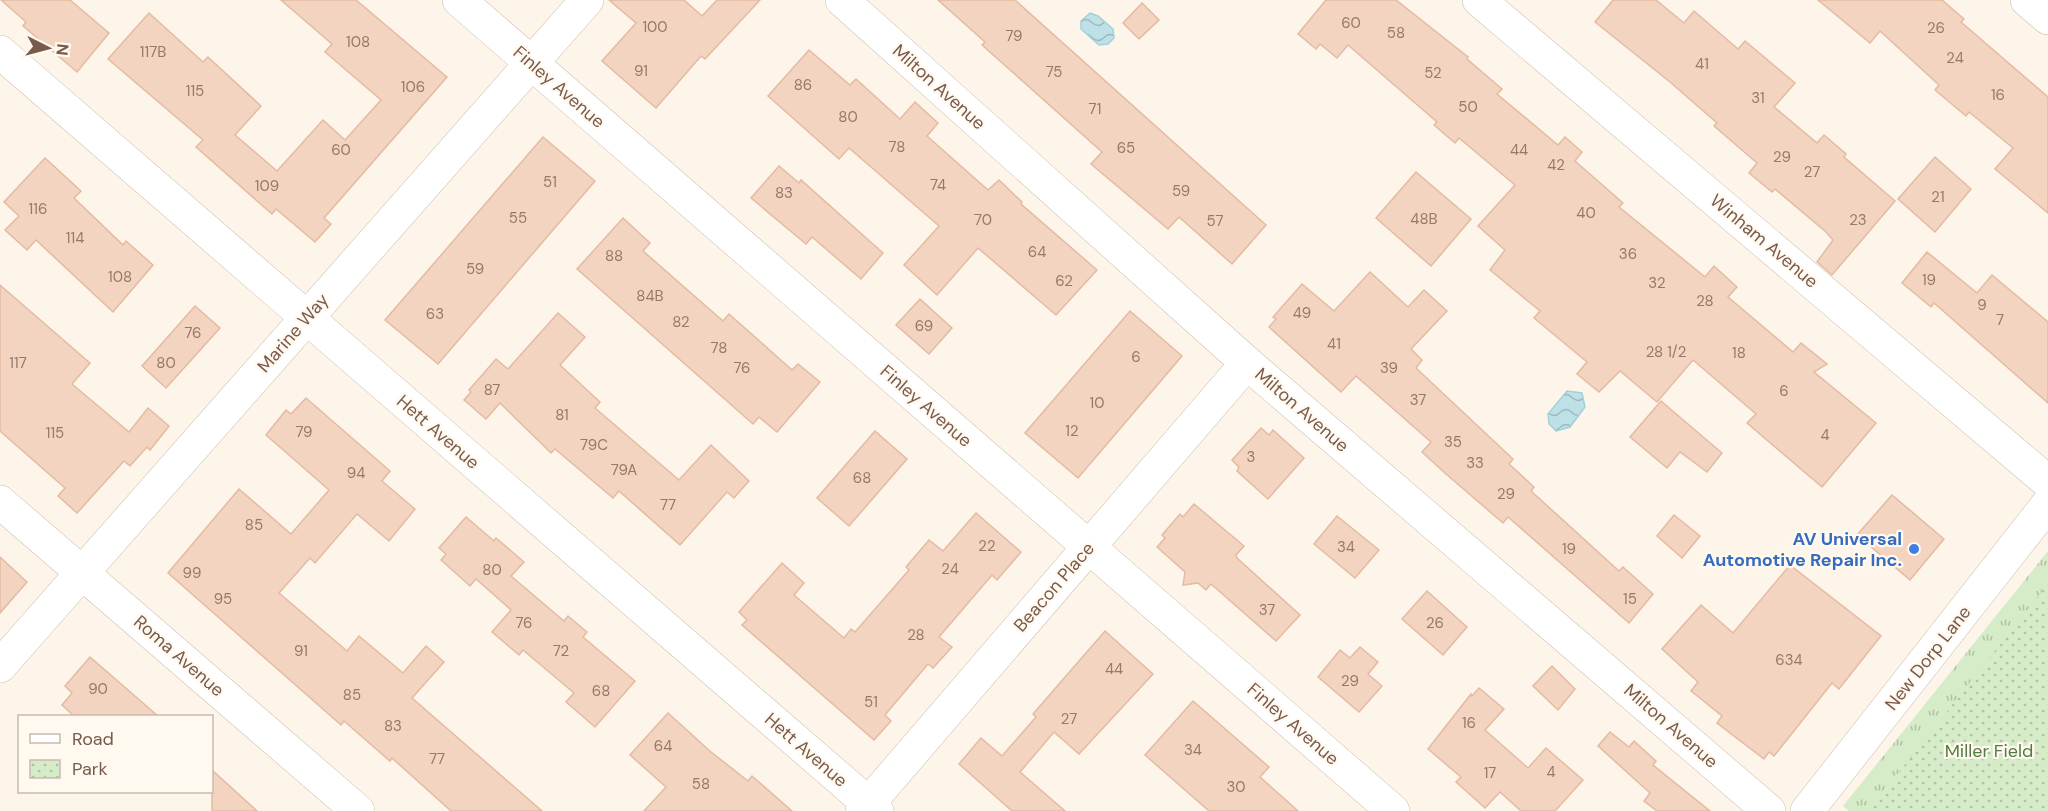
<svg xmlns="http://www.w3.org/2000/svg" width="2048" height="811" font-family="'DM Sans',sans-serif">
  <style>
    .grass { fill: url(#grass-tufts) }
    .park { fill: url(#park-dots) }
    .water { fill: url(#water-waves); stroke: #a3d1d9; stroke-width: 1.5 }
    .building { fill: #f2d4c0; stroke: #e5baa1; stroke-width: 1.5 }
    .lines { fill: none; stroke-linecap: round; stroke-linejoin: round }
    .minor-casing { stroke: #cfbdae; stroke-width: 34 }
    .minor { stroke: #fff; stroke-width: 33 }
    .shop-dot { fill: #3f7fe0; stroke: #fff9f0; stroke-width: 2 }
    .labels { text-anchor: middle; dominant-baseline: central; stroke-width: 4.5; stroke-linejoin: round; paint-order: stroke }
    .number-label { font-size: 15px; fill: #967969 }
    .street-label { font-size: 18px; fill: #785b4c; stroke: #fff9f0 }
    .shop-label { font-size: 18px; font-weight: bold; fill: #366cbe; stroke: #fff9f0; text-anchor: end }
    .park-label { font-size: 18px; fill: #557d43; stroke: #fff9f0 }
  </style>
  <defs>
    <pattern id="grass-tufts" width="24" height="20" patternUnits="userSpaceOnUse" patternTransform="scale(1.5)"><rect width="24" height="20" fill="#d6ebc7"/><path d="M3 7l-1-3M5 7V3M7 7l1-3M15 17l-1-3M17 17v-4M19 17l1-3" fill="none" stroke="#b2c1a4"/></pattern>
    <pattern id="park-dots" width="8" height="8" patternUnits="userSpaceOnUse" patternTransform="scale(1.5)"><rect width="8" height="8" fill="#d6ebc7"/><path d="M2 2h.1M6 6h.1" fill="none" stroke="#b2c1a4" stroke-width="1.8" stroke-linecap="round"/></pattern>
    <pattern id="water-waves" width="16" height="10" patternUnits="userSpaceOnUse" patternTransform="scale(1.5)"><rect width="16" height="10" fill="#bde1e7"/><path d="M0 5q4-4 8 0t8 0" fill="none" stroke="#9eb9bd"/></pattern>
  </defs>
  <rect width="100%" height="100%" fill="#fdf5e9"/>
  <!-- grass -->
  <path class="grass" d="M2048,551V811H1849L1843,806Z"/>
  <!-- park -->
  <path class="park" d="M2048,584V811H1868Z"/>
  <!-- water -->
  <g class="water">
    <path d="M1090,13L1098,16L1113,29L1114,38L1108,44L1099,45L1081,29V21Z"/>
    <path d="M1567,391L1582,393L1585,407L1570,427L1556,431L1549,424L1548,414Z"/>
  </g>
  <!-- building -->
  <g class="building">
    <path d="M1,0H70L109,33L77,72L23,26L26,22Z"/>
    <path d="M281,0H356L447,77L324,218L331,224L315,242L276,209L272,214L196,147L203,140L108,59L149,13L203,62L208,57L261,106L235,135L277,171L323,120L345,140L381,100L325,52L332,44Z"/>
    <path d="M609,0H684L702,16L717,0H760L705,59L701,56L656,108L602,61L636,23Z"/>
    <path d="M938,0H1015L1266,225L1232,264L1179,217L1168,229L1091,164L1102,152L982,45L985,42Z"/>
    <path d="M1326,0H1396L1468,57L1467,59L1502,89L1497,94L1558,145L1565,137L1582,152L1575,161L1623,203L1619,207L1705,277L1714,266L1737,287L1728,297L1793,352L1801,343L1827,364L1814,372L1876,423L1822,487L1747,423L1756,414L1693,360L1657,402L1620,371L1599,392L1577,374L1587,362L1534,318L1540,311L1490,270L1505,250L1478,226L1515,185L1459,138L1455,143L1434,125L1437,122L1348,45L1337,58L1320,44L1316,49L1298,34Z"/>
    <path d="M1613,0H1656L1684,23L1694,11L1738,49L1745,41L1795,83L1774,107L1817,143L1824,135L1846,154L1844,157L1895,201L1832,275L1817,262L1833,240L1826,232L1775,189L1772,192L1749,173L1757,163L1714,126L1717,123L1670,82L1595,22Z"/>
    <path d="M1818,0H1942L1964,19L1961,22L2048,97V213L1995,169L2013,148L1969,112L1966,116L1935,90L1939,85L1880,31L1870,43Z"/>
    <path d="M1142,3L1159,20L1139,39L1123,23Z"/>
    <path d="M809,50L850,85L856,79L900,119L915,102L938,123L927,136L988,190L999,180L1022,202L1021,204L1097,270L1056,315L978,248L937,295L904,265L939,226L849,148L839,159L768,96Z"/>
    <path d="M543,137L595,181L438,364L385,320Z"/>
    <path d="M1935,157L1971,189L1935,232L1898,199Z"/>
    <path d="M45,158L81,191L74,198L123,245L126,241L153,265L113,312L36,240L27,250L5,230L19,216L4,202Z"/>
    <path d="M779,166L799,183L801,180L883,253L861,279L812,237L806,244L751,198Z"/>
    <path d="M1416,172L1471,219L1431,266L1376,218Z"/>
    <path d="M623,218L650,243L643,251L723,321L729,314L792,370L798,364L820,382L777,432L759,417L753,424L577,269Z"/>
    <path d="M1927,252L1977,293L1992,275L2048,322V403L1934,303L1931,307L1902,283Z"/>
    <path d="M1370,272L1408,307L1424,290L1447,311L1411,349L1422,360L1416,368L1513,459L1509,464L1534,487L1531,491L1619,571L1623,567L1653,594L1629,623L1508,517L1503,523L1446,474L1422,452L1431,442L1356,376L1341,392L1269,327L1276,319L1273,317L1302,284L1334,311Z"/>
    <path d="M0,285L90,363L72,384L129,432L148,408L169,426L150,450L147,447L130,466L124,461L77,513L58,496L65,488L0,431Z"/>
    <path d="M920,299L952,328L929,354L896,325Z"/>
    <path d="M195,306L220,328L166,388L142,366Z"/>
    <path d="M1130,311L1182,356L1078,478L1025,433Z"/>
    <path d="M558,313L585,337L560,365L600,402L595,408L679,480L711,445L749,481L734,498L727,492L680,545L619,491L613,498L555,449L551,453L500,403L486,419L464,400L471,392L469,390L496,359L508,369Z"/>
    <path d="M306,398L390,471L382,481L415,509L389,541L357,514L315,563L310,558L279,593L347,651L359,636L403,673L426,646L444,662L412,698L542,811H451L392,758L390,761L344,721L341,725L168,573L239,489L291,534L329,490L266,435L286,410L291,414Z"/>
    <path d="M1661,401L1722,453L1707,472L1680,452L1667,468L1630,437Z"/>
    <path d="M1261,428L1269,435L1273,430L1304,458L1268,499L1237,471L1239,467L1232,460Z"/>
    <path d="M875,431L907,459L849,526L817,498Z"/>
    <path d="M1892,495L1944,539L1910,580L1857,535Z"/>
    <path d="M1194,504L1244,546L1236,555L1237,558L1300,615L1276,641L1211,584L1206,590L1198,583L1183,585L1185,572L1157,547L1165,538L1162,535L1180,514L1183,517Z"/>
    <path d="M976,513L1021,552L997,580L992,575L939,637L952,647L933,668L928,664L885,715L891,721L874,740L742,625L747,620L739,612L782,563L804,583L794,595L844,638L851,629L855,632L909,570L906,567L929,540L943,551Z"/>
    <path d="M1674,515L1700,536L1682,558L1657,536Z"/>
    <path d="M1337,516L1379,550L1355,578L1314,544Z"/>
    <path d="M466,517L494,541L496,538L524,562L511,576L564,621L568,616L587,632L583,637L635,681L595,727L566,702L574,693L523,650L519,655L492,632L511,610L476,579L470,586L441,560L446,554L439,548Z"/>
    <path d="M0,557L27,582L0,613Z"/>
    <path d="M1790,565L1881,636L1839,689L1832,683L1774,756L1769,752L1764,759L1717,723L1722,716L1691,691L1698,682L1662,649L1701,605L1733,633Z"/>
    <path d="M1427,591L1467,627L1443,655L1402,619Z"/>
    <path d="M1105,631L1153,674L1079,754L1054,732L1020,772L1065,811H1012L959,764L981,738L1002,756L1036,717L1033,714Z"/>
    <path d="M1360,647L1378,662L1368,674L1382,686L1359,712L1318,677L1340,650L1350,658Z"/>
    <path d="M90,657L159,717H75L62,705L72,693L65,686Z"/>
    <path d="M1552,666L1575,689L1558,710L1533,686Z"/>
    <path d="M1479,688L1504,709L1485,730L1528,768L1546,748L1583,780L1555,811H1521L1500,792L1485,808L1456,782L1461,777L1428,749L1471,694L1472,696Z"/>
    <path d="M1193,701L1269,767L1260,777L1298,811H1209L1145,755Z"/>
    <path d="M668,713L711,752L748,781L752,776L792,811H644L666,787L630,755Z"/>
    <path d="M1610,732L1629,747L1634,741L1656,761L1653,765L1710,811H1657L1644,801L1650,793L1598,746Z"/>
    <path d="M212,770L257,811H212Z"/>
  </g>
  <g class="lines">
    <defs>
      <g id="minor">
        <path d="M459,0L1393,811"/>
        <path d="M842,0L1247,363L1769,811"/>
        <path d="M1479,0L2048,482"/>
        <path d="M2027,0L2048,18"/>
        <path d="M0,52L877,811"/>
        <path d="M0,502L358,811"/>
        <path d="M0,666L587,0"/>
        <path d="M862,811L1247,363"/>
        <path d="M1807,811L2048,504"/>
      </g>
    </defs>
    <!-- minor casing -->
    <use href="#minor" class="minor-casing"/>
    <!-- minor -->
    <use href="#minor" class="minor"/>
  </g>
  <!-- markers -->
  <circle class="shop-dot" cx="1914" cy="549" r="6"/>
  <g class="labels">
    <!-- number labels -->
    <g class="number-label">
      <text x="1351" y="23">60</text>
      <text x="655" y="27">100</text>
      <text x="1936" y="28">26</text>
      <text x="1396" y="33">58</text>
      <text x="1014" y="36">79</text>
      <text x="358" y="42">108</text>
      <text x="153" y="52">117B</text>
      <text x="1955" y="58">24</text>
      <text x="1702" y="64">41</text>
      <text x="641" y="71">91</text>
      <text x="1054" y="72">75</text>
      <text x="1433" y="73">52</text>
      <text x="803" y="85">86</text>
      <text x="413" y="87">106</text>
      <text x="195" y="91">115</text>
      <text x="1998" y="95">16</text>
      <text x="1758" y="98">31</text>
      <text x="1468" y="107">50</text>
      <text x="1095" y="109">71</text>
      <text x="848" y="117">80</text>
      <text x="897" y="147">78</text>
      <text x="1126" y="148">65</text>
      <text x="341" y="150">60</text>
      <text x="1519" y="150">44</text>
      <text x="1782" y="157">29</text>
      <text x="1556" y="165">42</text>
      <text x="1812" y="172">27</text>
      <text x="550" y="182">51</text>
      <text x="938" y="185">74</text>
      <text x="267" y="186">109</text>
      <text x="1181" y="191">59</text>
      <text x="784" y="193">83</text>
      <text x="1938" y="197">21</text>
      <text x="38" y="209">116</text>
      <text x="1586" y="213">40</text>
      <text x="518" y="218">55</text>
      <text x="1424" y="219">48B</text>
      <text x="983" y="220">70</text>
      <text x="1858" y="220">23</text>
      <text x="1215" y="221">57</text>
      <text x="75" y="238">114</text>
      <text x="1037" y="252">64</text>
      <text x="1628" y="254">36</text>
      <text x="614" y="256">88</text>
      <text x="475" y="269">59</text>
      <text x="120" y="277">108</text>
      <text x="1929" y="280">19</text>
      <text x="1064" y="281">62</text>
      <text x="1657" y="283">32</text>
      <text x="650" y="296">84B</text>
      <text x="1705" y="301">28</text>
      <text x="1982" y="305">9</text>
      <text x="1302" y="313">49</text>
      <text x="435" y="314">63</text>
      <text x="2000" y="320">7</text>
      <text x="681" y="322">82</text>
      <text x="924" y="326">69</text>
      <text x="193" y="333">76</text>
      <text x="1334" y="344">41</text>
      <text x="719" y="348">78</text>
      <text x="1666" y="352">28 1/2</text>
      <text x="1739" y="353">18</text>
      <text x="1136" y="357">6</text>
      <text x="18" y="363">117</text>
      <text x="166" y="363">80</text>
      <text x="742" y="368">76</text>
      <text x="1389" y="368">39</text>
      <text x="492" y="390">87</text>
      <text x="1784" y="391">6</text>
      <text x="1418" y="400">37</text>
      <text x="1097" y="403">10</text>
      <text x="562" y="415">81</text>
      <text x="1072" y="431">12</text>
      <text x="304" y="432">79</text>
      <text x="55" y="433">115</text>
      <text x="1825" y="435">4</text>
      <text x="1453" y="442">35</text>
      <text x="594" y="445">79C</text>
      <text x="1251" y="457">3</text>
      <text x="1475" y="463">33</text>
      <text x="624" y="470">79A</text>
      <text x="356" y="473">94</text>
      <text x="862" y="478">68</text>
      <text x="1506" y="494">29</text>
      <text x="668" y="505">77</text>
      <text x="254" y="525">85</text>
      <text x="987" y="546">22</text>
      <text x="1346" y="547">34</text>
      <text x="1569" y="549">19</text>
      <text x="950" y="569">24</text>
      <text x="492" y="570">80</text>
      <text x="192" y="573">99</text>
      <text x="223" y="599">95</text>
      <text x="1630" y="599">15</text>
      <text x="1267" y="610">37</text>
      <text x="524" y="623">76</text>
      <text x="1435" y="623">26</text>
      <text x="916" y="635">28</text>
      <text x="301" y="651">91</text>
      <text x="561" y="651">72</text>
      <text x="1789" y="660">634</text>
      <text x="1114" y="669">44</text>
      <text x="1350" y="681">29</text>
      <text x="98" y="689">90</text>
      <text x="601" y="691">68</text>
      <text x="352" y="695">85</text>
      <text x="871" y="702">51</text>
      <text x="1069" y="719">27</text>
      <text x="1469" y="723">16</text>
      <text x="393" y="726">83</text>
      <text x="663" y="746">64</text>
      <text x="1193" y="750">34</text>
      <text x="437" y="759">77</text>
      <text x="1551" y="772">4</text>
      <text x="1490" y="773">17</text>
      <text x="701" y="784">58</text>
      <text x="1236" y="787">30</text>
    </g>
    <!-- street labels -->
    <g class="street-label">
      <text transform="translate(559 87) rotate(41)">Finley Avenue</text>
      <text transform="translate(939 87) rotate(42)">Milton Avenue</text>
      <text transform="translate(1764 241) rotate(40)">Winham Avenue</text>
      <text transform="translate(293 333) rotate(-49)">Marine Way</text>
      <text transform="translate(926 406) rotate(41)">Finley Avenue</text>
      <text transform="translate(1302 410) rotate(41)">Milton Avenue</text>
      <text transform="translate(438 432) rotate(41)">Hett Avenue</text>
      <text transform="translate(1054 587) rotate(-49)">Beacon Place</text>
      <text transform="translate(179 656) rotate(41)">Roma Avenue</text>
      <text transform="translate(1928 658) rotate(-52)">New Dorp Lane</text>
      <text transform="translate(1293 724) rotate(41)">Finley Avenue</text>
      <text transform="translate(1671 726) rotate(41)">Milton Avenue</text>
      <text transform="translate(806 750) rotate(41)">Hett Avenue</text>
    </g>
    <!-- shop labels -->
    <g class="shop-label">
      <text x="1902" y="539">AV Universal<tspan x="1902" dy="21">Automotive Repair Inc.</tspan></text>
    </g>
    <!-- park labels -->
    <g class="park-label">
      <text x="1989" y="751">Miller Field</text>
    </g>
  </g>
  <!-- legend -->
  <rect x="18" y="715" width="195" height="78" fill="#fff9f0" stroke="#c9baae" stroke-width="1.5"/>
  <rect x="30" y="734" width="30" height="9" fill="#ffffff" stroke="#c9baae" stroke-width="1.5"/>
  <text x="72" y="745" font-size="18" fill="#785b4c">Road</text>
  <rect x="30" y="760" width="30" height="18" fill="url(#park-dots)" stroke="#c9baae" stroke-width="1.5"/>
  <text x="72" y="775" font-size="18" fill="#785b4c">Park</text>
  <!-- north arrow -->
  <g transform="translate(48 48) rotate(96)" stroke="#fff9f0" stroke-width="4.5" paint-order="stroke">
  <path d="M0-4.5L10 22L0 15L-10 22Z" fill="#785b4c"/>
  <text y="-9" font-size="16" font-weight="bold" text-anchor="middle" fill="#785b4c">N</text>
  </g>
</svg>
